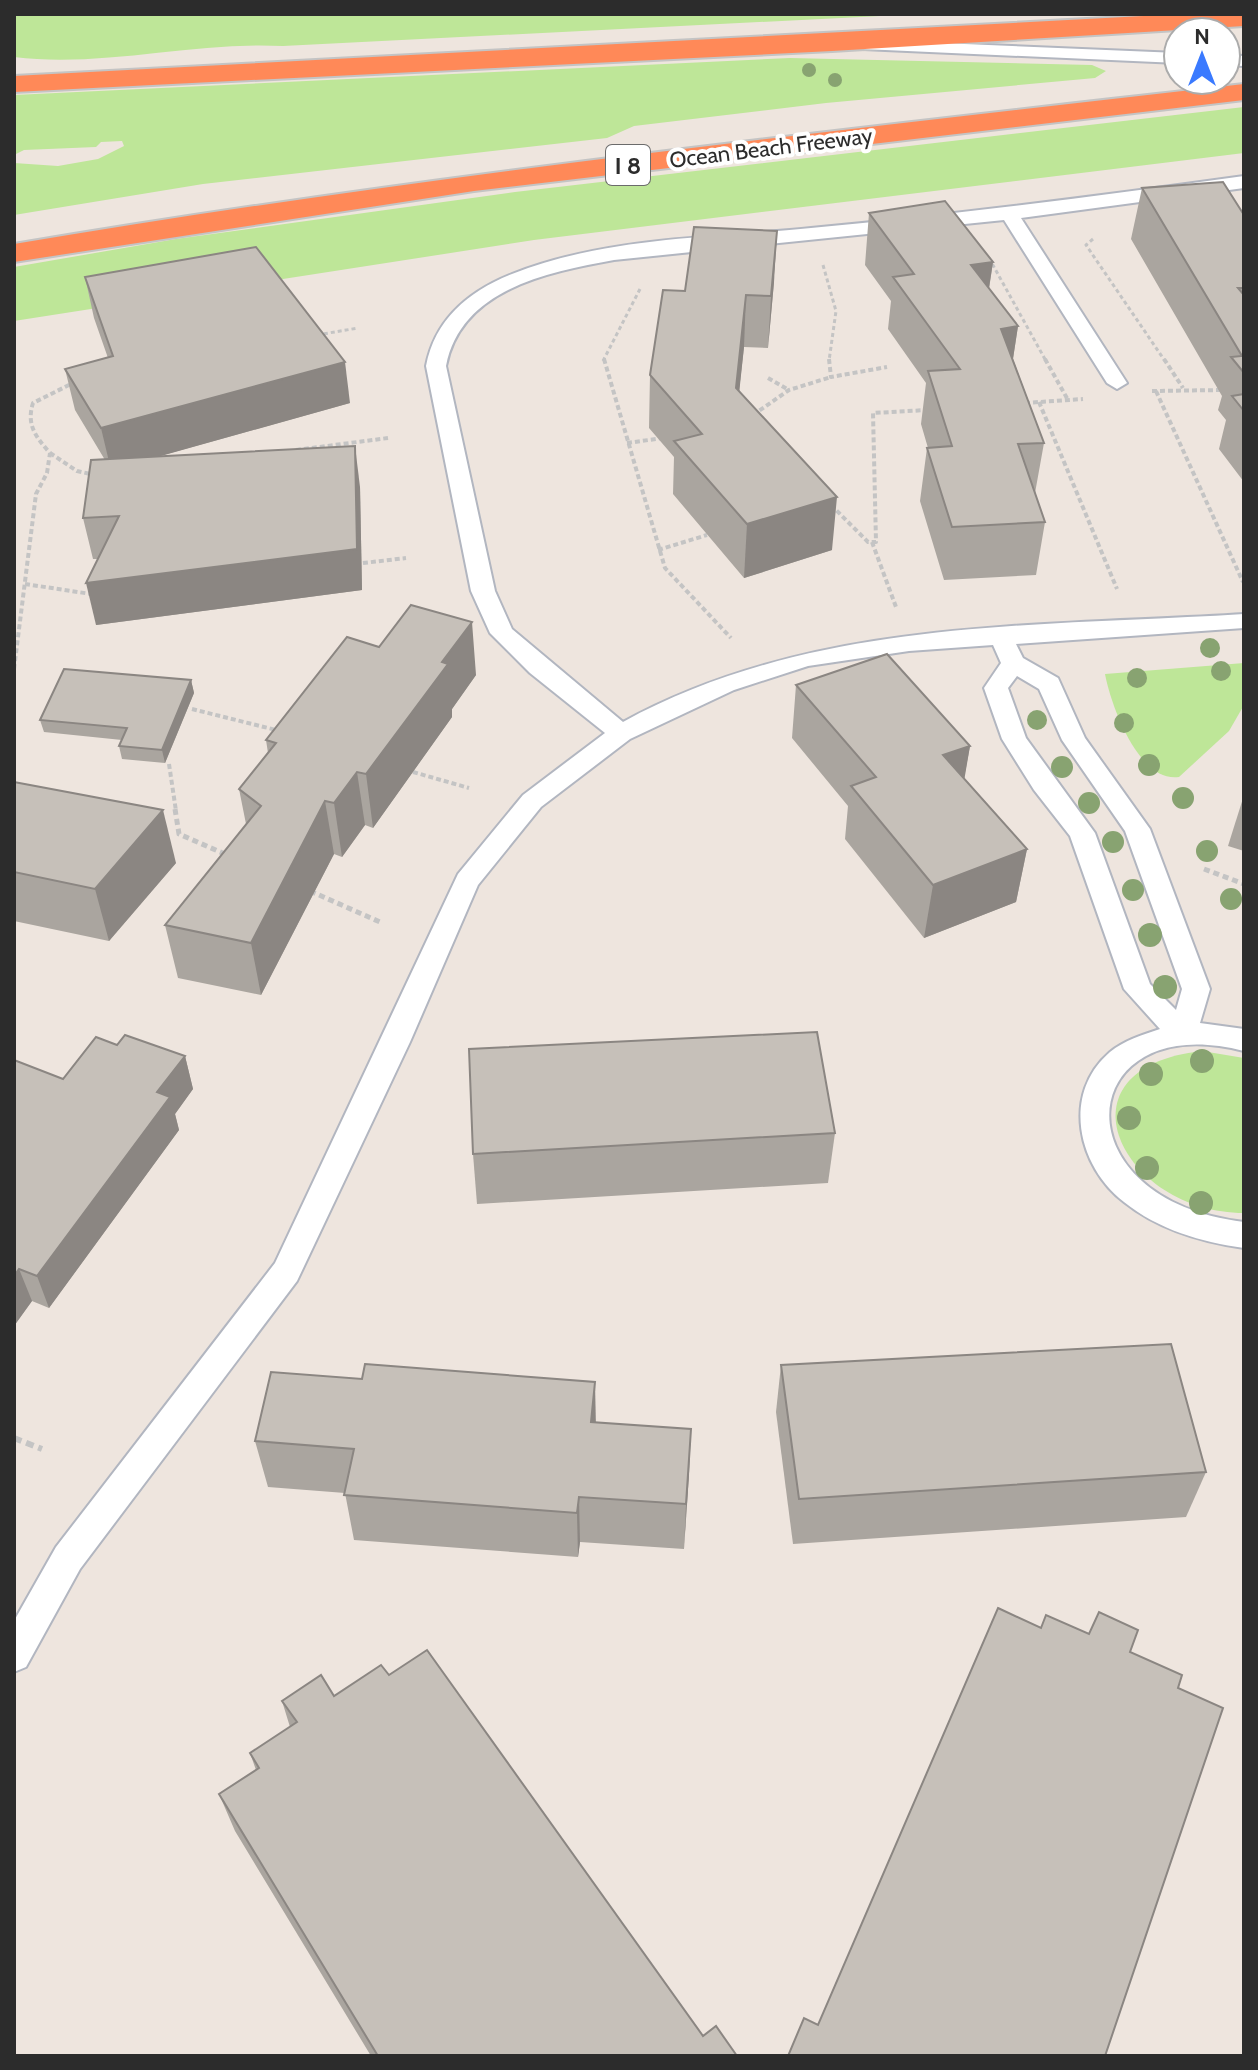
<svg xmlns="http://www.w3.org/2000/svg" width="1258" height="2070" font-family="Cabin,sans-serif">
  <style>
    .green { fill: #bee698 }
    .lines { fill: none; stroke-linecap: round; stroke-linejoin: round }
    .service-casing { stroke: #b2b6c0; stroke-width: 4 }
    .motorway-casing { stroke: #c4c4c4; stroke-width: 4 }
    .path-far3 { stroke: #c4c4c4; stroke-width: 3; stroke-dasharray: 4 3; stroke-linecap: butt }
    .path-far2 { stroke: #c4c4c4; stroke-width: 4; stroke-dasharray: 5 3; stroke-linecap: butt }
    .path-far1 { stroke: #c4c4c4; stroke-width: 5; stroke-dasharray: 6 4; stroke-linecap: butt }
    .path { stroke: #c4c4c4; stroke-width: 6; stroke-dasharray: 8 5; stroke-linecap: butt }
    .service { fill: #fff; fill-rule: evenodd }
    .motorway { fill: #ff8958; fill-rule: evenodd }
    .tree { fill: #88a371 }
    .wall { fill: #aaa59f }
    .shaded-wall { fill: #8b8682 }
    .building { fill: #c6c0b9; stroke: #8b8682; stroke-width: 2 }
    .labels { text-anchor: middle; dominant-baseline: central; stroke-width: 8; stroke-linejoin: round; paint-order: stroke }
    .far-street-label { font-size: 22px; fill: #2c2c2c; stroke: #fff }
    .shield { fill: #fff; stroke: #6b6b6b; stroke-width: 2 }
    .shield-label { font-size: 24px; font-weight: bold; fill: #2c2c2c }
  </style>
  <rect width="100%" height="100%" fill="#eee5de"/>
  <!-- green -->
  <g class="green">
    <path d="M14,14H920L283,46C194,41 103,68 14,57Z"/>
    <path d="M790,58L1092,65L1106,71L1095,78L826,103L634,126L607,138L203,184L14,215V163L58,166L98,159L124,146L122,141L101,142L96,147L24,150L14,155V95Z"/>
    <path d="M1244,107V153L534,240L14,321V267L176,239L515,192Z"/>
    <path d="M1244,663V705L1229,731L1179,777C1139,783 1111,706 1105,674Z"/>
    <path d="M1202,1051L1244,1058V1213C1122,1213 1049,1068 1202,1051Z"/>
  </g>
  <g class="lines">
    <defs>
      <g id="service">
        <path d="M869,40L1178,53V63L863,49V41Z"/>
        <path d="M1226,55L1244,56V66L1226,65Z"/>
        <path d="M1244,176V188L1021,218L1127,383L1117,389L1107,383L1004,220L614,260C548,272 461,289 446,366L495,591L512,629L623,722C812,618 1035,627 1244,614V628L1016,644L1023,658L1058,678L1085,738L1150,829L1210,989L1200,1023L1244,1029V1051C1075,1007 1054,1199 1244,1222V1248C1201,1242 1159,1230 1124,1202C1078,1167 1061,1094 1110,1052C1125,1040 1142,1035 1160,1029L1124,989L1070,836L1034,790L1002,739L984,688L1001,663L993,645L909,651L808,666L734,690L630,739L541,807L478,885L410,1042L297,1281L80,1569L26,1667L14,1672V1621L56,1547L275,1263L458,874L523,795L605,733L530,673L490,633L471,591L426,366C435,319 469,291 512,274C605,237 713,238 811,228C956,214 1100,196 1244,176ZM1017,676L1039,689L1062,740L1125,831L1182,989L1176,1010L1150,984L1095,833L1026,738L1008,688Z"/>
      </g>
      <g id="motorway">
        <path d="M1181,14H1244V26L832,51L14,92V76Z"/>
        <path d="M1244,84V100L474,191L14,262V244C422,175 833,131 1244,84Z"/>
      </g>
    </defs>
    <!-- service casing -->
    <use href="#service" class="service-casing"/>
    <!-- motorway casing -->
    <use href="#motorway" class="motorway-casing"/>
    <!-- path-far3 -->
    <g class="path-far3">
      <path d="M1093,239L1086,245L1165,361"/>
      <path d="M989,258L1046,361"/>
      <path d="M823,265L836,311L829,361"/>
      <path d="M317,335L358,328"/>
      <path d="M603,361L641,287"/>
    </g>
    <!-- path-far2 -->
    <g class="path-far2">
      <path d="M604,359L665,568L731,638"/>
      <path d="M829,359L831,377L887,367"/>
      <path d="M1045,359L1068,400"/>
      <path d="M1164,359L1183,388"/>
      <path d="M768,378L789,390"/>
      <path d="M1152,391L1222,390"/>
      <path d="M1156,391L1243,582"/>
      <path d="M1039,402L1117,589"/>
      <path d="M1025,403L1083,399"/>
      <path d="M753,415L789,390L831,377"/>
      <path d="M627,443L663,438"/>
      <path d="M296,450L388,438"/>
      <path d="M50,453L77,471L95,475"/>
      <path d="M831,505L868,542H876L873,413L927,410"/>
      <path d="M872,542L896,607"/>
      <path d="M658,550L707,535"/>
      <path d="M355,564L406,558"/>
      <path d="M25,584L91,594"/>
      <path d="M14,669L36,494L47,473L50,453C36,437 26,425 33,403L75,382"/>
      <path d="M192,709L280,731"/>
      <path d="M169,764L176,811"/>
      <path d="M413,772L469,788"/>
    </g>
    <!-- path-far1 -->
    <g class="path-far1">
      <path d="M175,809L179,834L227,855"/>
      <path d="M1204,869L1244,884"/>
      <path d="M310,891L380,922"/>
    </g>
    <!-- path -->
    <path class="path" d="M14,1438L42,1449"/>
    <!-- service -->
    <use href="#service" class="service"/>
    <!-- motorway -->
    <use href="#motorway" class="motorway"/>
  </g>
  <!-- trees -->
  <g class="tree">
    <circle cx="809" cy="70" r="7"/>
    <circle cx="835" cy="80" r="7"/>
    <circle cx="1210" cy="648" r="10"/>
    <circle cx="1221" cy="671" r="10"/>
    <circle cx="1137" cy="678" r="10"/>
    <circle cx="1037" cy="720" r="10"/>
    <circle cx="1124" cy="723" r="10"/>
    <circle cx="1149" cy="765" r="11"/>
    <circle cx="1062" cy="767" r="11"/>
    <circle cx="1183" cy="798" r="11"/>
    <circle cx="1089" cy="803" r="11"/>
    <circle cx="1113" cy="842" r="11"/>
    <circle cx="1207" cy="851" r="11"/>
    <circle cx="1133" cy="890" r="11"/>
    <circle cx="1231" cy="899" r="11"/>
    <circle cx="1150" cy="935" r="12"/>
    <circle cx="1165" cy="987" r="12"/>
    <circle cx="1202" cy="1061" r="12"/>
    <circle cx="1151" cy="1074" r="12"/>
    <circle cx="1129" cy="1118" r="12"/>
    <circle cx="1147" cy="1168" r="12"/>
    <circle cx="1201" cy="1203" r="12"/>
  </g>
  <!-- wall -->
  <g class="wall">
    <path d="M1142,188L1244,215V482L1219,449L1226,420L1218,410L1222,396L1131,239Z"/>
    <path d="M869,213L993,262L989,289L1018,326L1013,359L1044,443L1035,493L1045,522L1036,575L944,580L920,501L927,448H928L921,424L926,383L888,329L891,301L865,265Z"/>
    <path d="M85,277L350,403L156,457L360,487L362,590L96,625L98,559H93L83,518L105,460L75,410L65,369L108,358L94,318Z"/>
    <path d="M774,282L768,348L744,347L739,391L832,550L744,578L673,494L674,457L649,428L650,375L685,291Z"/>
    <path d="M379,647L476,675L452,709V717L373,828L365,825L342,857L334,854L261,995L178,978L165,925L246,824L239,789L268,753L266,740Z"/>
    <path d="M191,680L194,693L165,763L122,759L119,746L122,740L44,732L40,720Z"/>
    <path d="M796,685L970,746L964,778L1027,849L1016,902L924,938L845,839L848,806L792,738Z"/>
    <path d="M14,782L176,863L109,941L14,921Z"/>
    <path d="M1244,795V851L1228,846Z"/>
    <path d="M117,1045L185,1056L193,1089L175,1114L179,1130L49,1308L32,1301L14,1326V1060L63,1079Z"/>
    <path d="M835,1133L828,1183L477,1204L473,1154Z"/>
    <path d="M781,1365L1206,1472L1186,1517L793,1544L776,1412Z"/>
    <path d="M596,1423L691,1429L684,1549L580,1542L578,1557L354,1540L345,1493L268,1487L255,1441Z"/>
    <path d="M389,1675L703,2036L737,2056H371L235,1831L219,1794L256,1770L250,1753L290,1727L282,1701L334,1696Z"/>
  </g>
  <!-- shaded-wall -->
  <g class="shaded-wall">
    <path d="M777,231L774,282L768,348L771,296Z"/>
    <path d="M993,262L985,313L971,265Z"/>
    <path d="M746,295L744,347L734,441L736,388Z"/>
    <path d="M1018,326L1010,378L1001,329Z"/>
    <path d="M345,362L350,403L111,470L101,428Z"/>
    <path d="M355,446L360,487L362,590L96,625L86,583Z"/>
    <path d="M837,497L832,550L744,578L747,524Z"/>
    <path d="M472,622L476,675L452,709V717L373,828L366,774L442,662Z"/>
    <path d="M191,680L194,693L165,763L162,750Z"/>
    <path d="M970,746L961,799L943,755Z"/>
    <path d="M357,772L365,825L342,857L334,803Z"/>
    <path d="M325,801L334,854L261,995L251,943Z"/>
    <path d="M163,810L176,863L109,941L95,889Z"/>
    <path d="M1027,849L1016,902L924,938L933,885Z"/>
    <path d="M185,1056L193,1089L175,1114L179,1130L49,1308L37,1276L157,1092Z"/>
    <path d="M19,1269L32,1301L14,1326V1276Z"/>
    <path d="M595,1382L596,1429L591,1422Z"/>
    <path d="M691,1429L689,1475L684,1549L686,1504Z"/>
    <path d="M579,1497L580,1542L578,1557L577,1513Z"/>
  </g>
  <!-- building -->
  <g class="building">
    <path d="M1223,182L1244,215V288H1238L1244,295V373L1231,357L1242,356L1142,188Z"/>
    <path d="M945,201L993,262L971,265L1018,326L1001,329L1044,443L1018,444L1045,522L952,527L927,448L952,446L928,371L960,369L893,277L914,274L869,213Z"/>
    <path d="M694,227L777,231L771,296L746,295L736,388L837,497L747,524L674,441L702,434L650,375L663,290L685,291Z"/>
    <path d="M256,247L345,362L101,428L65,369L113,356L85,277Z"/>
    <path d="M1244,394V411L1232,396Z"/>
    <path d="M355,446L357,549L86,583L119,516L83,518L91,460Z"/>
    <path d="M411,605L472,622L442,662L448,664L366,774L357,772L334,803L325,801L251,943L165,925L261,806L239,789L276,743L266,740L347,637L379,647Z"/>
    <path d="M887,654L970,746L943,755L1027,849L933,885L851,786L876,777L796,685Z"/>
    <path d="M64,669L191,680L162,750L119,746L127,728L40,720Z"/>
    <path d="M14,782L163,810L95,889L14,872Z"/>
    <path d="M817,1032L835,1133L473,1154L469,1049Z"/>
    <path d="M125,1035L185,1056L157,1092L170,1097L37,1276L19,1269L14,1276V1060L63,1079L96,1037L117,1045Z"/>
    <path d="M1171,1344L1206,1472L799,1499L781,1365Z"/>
    <path d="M365,1364L595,1382L591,1422L691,1429L686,1504L579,1497L577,1513L344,1495L354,1449L255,1441L271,1372L362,1379Z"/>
    <path d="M998,1608L1041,1628L1046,1615L1089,1634L1099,1612L1138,1630L1130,1652L1182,1675L1178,1688L1223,1708L1105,2056H788L804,2018L818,2025Z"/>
    <path d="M427,1650L703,2036L716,2026L737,2056H378L219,1794L259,1768L250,1753L297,1722L282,1701L321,1675L334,1696L381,1665L389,1675Z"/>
  </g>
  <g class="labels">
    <!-- far-street labels -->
    <g class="far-street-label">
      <text transform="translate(771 148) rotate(-7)">Ocean Beach Freeway</text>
    </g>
    <!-- shield labels -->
    <rect class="shield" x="606" y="145" width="44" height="40" rx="6"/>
    <g class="shield-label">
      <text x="628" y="165">I 8</text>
    </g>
  </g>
  <!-- border -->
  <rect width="1258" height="2070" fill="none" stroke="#2c2c2c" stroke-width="32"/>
  <!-- north arrow -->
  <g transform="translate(1202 56)"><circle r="38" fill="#ffffff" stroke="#ababab" stroke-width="2"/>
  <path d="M0-6L14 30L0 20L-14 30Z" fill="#3a7aff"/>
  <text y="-12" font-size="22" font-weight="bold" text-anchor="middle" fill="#2c2c2c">N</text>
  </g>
</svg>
